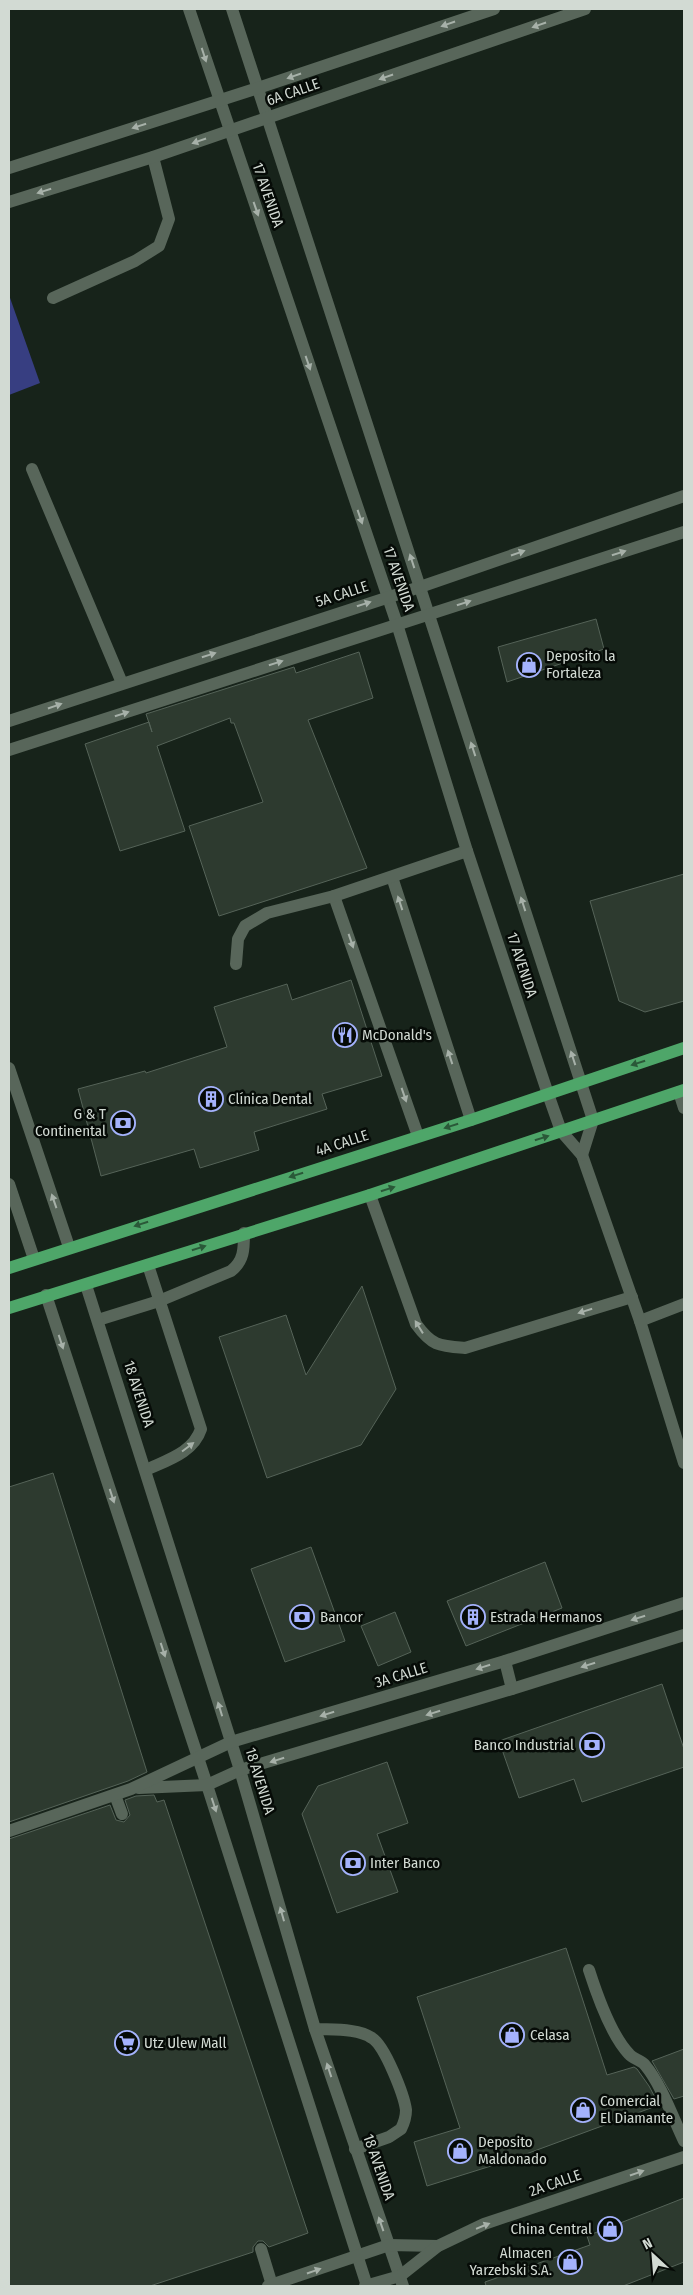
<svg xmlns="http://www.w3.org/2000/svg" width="693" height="2295" font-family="'Fira Sans Condensed',sans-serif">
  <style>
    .green { fill: #373e81 }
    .building { fill: #2d3a2f; stroke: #556358 }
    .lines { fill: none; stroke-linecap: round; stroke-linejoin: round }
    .service { stroke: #58665a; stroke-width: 12 }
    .minor { stroke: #58665a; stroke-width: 12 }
    .tertiary { stroke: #58665a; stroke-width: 12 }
    .primary { stroke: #4ea669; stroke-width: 12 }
    .oneway { fill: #a7b1a9 }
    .oneway2 { fill: #2a5838 }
    .labels { text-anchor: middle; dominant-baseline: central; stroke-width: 5; stroke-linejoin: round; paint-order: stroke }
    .street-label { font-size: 15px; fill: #d2dad3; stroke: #060b07 }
    .poi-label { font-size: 15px; fill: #d2dad3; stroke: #060b07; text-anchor: start }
  </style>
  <rect width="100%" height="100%" fill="#17231a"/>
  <!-- green -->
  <path class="green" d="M9,295L40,383L9,395Z"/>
  <!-- building -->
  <g class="building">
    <path d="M596,619L604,649L507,682L498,647Z"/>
    <path d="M359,652L373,698L308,720L367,868L219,916L189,826L263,802L234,723H231L230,718L157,746L185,831L120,851L85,744L149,722L152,732L146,714L294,667L296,673Z"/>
    <path d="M684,874V1001L645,1012L619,1001L590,901Z"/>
    <path d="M351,980L382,1076L322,1094L327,1109L254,1132L259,1150L200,1168L194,1149L101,1176L78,1089L145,1071L146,1073L227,1047L214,1007L287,984L292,1000Z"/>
    <path d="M362,1286L396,1389L361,1445L267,1478L219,1337L286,1315L306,1375Z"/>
    <path d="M53,1473L147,1772L128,1781L9,1822V1487Z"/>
    <path d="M311,1547L345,1641L285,1662L251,1569Z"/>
    <path d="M545,1562L562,1608L466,1646L447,1601Z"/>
    <path d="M395,1612L411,1652L378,1666L361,1626Z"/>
    <path d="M662,1684L684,1749V1767L582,1802L574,1779L519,1798L499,1741Z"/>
    <path d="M387,1762L408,1823L377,1834L398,1892L337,1913L302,1814L318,1786Z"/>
    <path d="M154,1795L157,1802L164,1800L308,2233L269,2247L263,2241H258L253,2247V2252L150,2286H9V1839L110,1805L116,1820L124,1822L130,1815L125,1800L136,1796Z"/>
    <path d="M566,1948L607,2075L634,2067L637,2069L649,2086L659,2105L507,2161L427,2186L414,2142L460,2128L417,1997Z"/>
    <path d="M684,2049V2096L674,2099L652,2061Z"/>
    <path d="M684,2198V2262L623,2286H486L485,2282L590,2245L587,2236Z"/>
  </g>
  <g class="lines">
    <!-- service -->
    <g class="service">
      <path d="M53,298L135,261L159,246L169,219L153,157"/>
      <path d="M32,469L122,683"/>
      <path d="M392,877L471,1120"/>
      <path d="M334,896L418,1136"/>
      <path d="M236,964L238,939L245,926L267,913L334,896L467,851"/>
      <path d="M679,1092L684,1108"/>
      <path d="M370,1195L416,1324C432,1346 439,1346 465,1348L632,1297"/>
      <path d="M98,1320L159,1301L231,1271C244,1261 244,1249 244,1233"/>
      <path d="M640,1321L684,1304"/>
      <path d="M146,1470C167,1460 193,1453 201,1429L148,1265"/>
      <path d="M115,1795L122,1814"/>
      <path d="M589,1970C597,1995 611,2035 629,2054C633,2059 641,2060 645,2065C661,2084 673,2118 684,2141"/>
      <path d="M315,2029C332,2030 358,2028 372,2038C385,2046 404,2095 406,2110C406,2117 404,2123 401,2129L389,2137L355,2149"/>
      <path d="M261,2249L272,2285"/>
    </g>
    <!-- minor -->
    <g class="minor">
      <path d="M189,9L397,624L467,851L548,1094L561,1131L582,1155L640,1321L684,1463"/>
      <path d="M232,9L593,1120L582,1155"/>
      <path d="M9,168L258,88L494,9"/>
      <path d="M9,202L153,157L585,9"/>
      <path d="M9,721L420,587L684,496"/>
      <path d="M9,750L684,532"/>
      <path d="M9,1068L69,1247"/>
      <path d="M9,1184L34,1259"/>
      <path d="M86,1285L240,1770L315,2029L403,2286"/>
      <path d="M46,1295L207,1785L367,2286"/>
    </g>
    <!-- tertiary -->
    <g class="tertiary">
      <path d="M505,1661L512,1689"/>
      <path d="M139,1788L207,1785L240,1770L512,1689L684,1635"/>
      <path d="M9,1831L131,1789L231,1742L505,1661L684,1603"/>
      <path d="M268,2286L389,2245L438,2246"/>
      <path d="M365,2286L400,2276L438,2246L484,2224L684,2157"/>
    </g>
    <!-- primary -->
    <g class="primary">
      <path d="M9,1268L471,1120L684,1048"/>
      <path d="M9,1308L370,1195L684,1090"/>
    </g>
  </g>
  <!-- one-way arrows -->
  <defs><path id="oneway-solid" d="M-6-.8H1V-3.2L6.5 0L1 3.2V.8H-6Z" transform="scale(1.25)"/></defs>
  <g class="oneway">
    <use href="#oneway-solid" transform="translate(448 24) rotate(161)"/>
    <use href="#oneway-solid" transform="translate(539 25) rotate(161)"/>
    <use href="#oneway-solid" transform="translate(204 55) rotate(72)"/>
    <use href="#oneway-solid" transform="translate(294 76) rotate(161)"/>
    <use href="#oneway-solid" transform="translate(386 77) rotate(161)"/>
    <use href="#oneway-solid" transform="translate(139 126) rotate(162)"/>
    <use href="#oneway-solid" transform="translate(199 141) rotate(161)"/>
    <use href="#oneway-solid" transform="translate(44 191) rotate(163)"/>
    <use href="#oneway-solid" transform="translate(256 209) rotate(71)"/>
    <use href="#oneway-solid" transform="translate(308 363) rotate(71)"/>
    <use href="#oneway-solid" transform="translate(360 517) rotate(71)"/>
    <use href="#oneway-solid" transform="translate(518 553) rotate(-19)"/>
    <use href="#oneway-solid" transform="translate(619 553) rotate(-18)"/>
    <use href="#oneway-solid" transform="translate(412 561) rotate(-108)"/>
    <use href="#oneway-solid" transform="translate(464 603) rotate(-18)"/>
    <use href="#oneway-solid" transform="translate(364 604) rotate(-18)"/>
    <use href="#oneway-solid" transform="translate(209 655) rotate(-18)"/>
    <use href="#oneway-solid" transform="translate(276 663) rotate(-18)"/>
    <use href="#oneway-solid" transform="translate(55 706) rotate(-19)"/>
    <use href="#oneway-solid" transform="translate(122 714) rotate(-18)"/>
    <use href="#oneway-solid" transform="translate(473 749) rotate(-108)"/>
    <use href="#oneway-solid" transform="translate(400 903) rotate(-108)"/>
    <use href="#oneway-solid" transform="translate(523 904) rotate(-108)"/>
    <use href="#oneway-solid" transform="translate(351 941) rotate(71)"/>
    <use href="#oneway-solid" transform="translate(450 1057) rotate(-108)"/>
    <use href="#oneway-solid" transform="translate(573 1058) rotate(-108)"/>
    <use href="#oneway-solid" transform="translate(404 1095) rotate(71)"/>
    <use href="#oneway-solid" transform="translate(54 1201) rotate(-109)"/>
    <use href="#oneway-solid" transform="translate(585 1311) rotate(163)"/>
    <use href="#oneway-solid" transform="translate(419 1327) rotate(-122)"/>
    <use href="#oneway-solid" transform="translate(61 1342) rotate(72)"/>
    <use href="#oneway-solid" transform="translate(188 1447) rotate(-37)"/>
    <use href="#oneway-solid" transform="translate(112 1496) rotate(72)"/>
    <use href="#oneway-solid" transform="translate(638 1618) rotate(162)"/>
    <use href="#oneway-solid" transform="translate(163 1650) rotate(72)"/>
    <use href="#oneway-solid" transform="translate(588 1665) rotate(162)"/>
    <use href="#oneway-solid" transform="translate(483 1667) rotate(163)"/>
    <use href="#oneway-solid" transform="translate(220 1709) rotate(-107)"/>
    <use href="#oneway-solid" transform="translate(433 1713) rotate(163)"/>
    <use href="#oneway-solid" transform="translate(327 1714) rotate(163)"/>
    <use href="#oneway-solid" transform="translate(277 1760) rotate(163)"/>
    <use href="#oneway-solid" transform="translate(214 1805) rotate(72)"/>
    <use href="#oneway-solid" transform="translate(282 1914) rotate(-106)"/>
    <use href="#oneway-solid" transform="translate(329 2070) rotate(-108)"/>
    <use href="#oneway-solid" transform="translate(637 2173) rotate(-19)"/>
    <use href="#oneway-solid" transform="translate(381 2224) rotate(-109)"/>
    <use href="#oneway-solid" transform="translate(483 2226) rotate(-22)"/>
    <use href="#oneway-solid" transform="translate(314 2271) rotate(-19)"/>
  </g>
  <g class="oneway2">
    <use href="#oneway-solid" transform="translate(638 1063) rotate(162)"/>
    <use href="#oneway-solid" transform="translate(451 1126) rotate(163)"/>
    <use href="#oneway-solid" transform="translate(542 1138) rotate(-18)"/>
    <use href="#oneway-solid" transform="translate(296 1175) rotate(162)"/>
    <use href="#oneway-solid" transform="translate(388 1189) rotate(-18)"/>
    <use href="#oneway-solid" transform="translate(141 1224) rotate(162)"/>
    <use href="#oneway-solid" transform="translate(199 1248) rotate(-18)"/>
  </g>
  <!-- icons -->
  <defs>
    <symbol id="shop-ring" viewBox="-11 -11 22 22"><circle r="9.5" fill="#060b07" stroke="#a4b2fc" stroke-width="1.5"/><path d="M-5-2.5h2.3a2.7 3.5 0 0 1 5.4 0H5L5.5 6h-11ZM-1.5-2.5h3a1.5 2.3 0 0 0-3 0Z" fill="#a4b2fc"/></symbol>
    <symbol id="restaurant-ring" viewBox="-11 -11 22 22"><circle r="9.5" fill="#060b07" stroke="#a4b2fc" stroke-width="1.5"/><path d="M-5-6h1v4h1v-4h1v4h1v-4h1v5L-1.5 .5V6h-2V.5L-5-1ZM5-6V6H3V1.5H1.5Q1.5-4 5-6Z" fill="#a4b2fc"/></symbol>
    <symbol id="building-ring" viewBox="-11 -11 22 22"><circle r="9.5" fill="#060b07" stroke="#a4b2fc" stroke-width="1.5"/><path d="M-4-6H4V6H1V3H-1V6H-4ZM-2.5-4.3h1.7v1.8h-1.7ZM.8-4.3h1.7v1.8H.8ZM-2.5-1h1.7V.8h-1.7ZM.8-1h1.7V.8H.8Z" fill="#a4b2fc"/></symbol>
    <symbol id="bank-ring" viewBox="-11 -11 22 22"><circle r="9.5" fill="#060b07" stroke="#a4b2fc" stroke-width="1.5"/><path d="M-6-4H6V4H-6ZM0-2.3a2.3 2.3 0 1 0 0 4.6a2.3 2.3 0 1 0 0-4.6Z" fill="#a4b2fc"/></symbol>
    <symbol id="supermarket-ring" viewBox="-11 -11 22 22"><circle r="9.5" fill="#060b07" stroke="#a4b2fc" stroke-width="1.5"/><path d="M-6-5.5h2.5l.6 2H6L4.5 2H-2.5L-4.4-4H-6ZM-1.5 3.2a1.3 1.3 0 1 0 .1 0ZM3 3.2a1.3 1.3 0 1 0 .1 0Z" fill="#a4b2fc"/></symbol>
  </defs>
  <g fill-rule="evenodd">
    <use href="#shop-ring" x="515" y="651" width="28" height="28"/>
    <use href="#restaurant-ring" x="331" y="1021" width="28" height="28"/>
    <use href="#building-ring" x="197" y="1085" width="28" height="28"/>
    <use href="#bank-ring" x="109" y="1109" width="28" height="28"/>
    <use href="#bank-ring" x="288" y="1603" width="28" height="28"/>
    <use href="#building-ring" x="459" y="1603" width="28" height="28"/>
    <use href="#bank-ring" x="578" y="1731" width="28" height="28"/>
    <use href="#bank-ring" x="339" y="1849" width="28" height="28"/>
    <use href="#shop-ring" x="498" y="2021" width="28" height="28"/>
    <use href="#supermarket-ring" x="113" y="2029" width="28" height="28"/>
    <use href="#shop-ring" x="569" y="2096" width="28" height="28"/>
    <use href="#shop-ring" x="446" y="2137" width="28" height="28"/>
    <use href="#shop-ring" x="596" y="2215" width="28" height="28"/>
    <use href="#shop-ring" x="556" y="2248" width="28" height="28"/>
  </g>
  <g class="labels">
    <!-- street labels -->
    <g class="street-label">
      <text transform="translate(293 92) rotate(-19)">6A CALLE</text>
      <text transform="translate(268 195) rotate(71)">17 AVENIDA</text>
      <text transform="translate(399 579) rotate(71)">17 AVENIDA</text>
      <text transform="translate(342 594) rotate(-18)">5A CALLE</text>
      <text transform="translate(522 965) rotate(72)">17 AVENIDA</text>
      <text transform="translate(342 1143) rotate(-18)">4A CALLE</text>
      <text transform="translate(139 1394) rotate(72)">18 AVENIDA</text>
      <text transform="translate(401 1675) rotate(-17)">3A CALLE</text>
      <text transform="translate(260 1781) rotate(73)">18 AVENIDA</text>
      <text transform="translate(379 2167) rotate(71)">18 AVENIDA</text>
      <text transform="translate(555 2183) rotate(-19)">2A CALLE</text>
    </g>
    <!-- poi labels -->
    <g class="poi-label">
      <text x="546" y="656">Deposito la<tspan x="546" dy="17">Fortaleza</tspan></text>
      <text x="362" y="1035">McDonald's</text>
      <text x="228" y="1099">Clínica Dental</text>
      <text x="106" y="1114" text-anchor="end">G &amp; T<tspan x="106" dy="17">Continental</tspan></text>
      <text x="320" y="1617">Bancor</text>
      <text x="490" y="1617">Estrada Hermanos</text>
      <text x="574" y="1745" text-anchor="end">Banco Industrial</text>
      <text x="370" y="1863">Inter Banco</text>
      <text x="530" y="2035">Celasa</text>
      <text x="144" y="2043">Utz Ulew Mall</text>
      <text x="600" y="2101">Comercial<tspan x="600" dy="17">El Diamante</tspan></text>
      <text x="478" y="2142">Deposito<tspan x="478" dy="17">Maldonado</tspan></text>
      <text x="592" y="2229" text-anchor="end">China Central</text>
      <text x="552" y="2253" text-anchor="end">Almacen<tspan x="552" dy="17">Yarzebski S.A.</tspan></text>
    </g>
  </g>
  <!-- border -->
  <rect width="693" height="2295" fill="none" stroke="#d2dad3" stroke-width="20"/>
  <!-- north arrow -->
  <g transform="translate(653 2255) rotate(334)" stroke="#060b07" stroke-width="4" paint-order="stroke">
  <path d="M0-4L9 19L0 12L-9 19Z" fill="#d2dad3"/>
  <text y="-8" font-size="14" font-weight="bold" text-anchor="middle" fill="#d2dad3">N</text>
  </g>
</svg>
